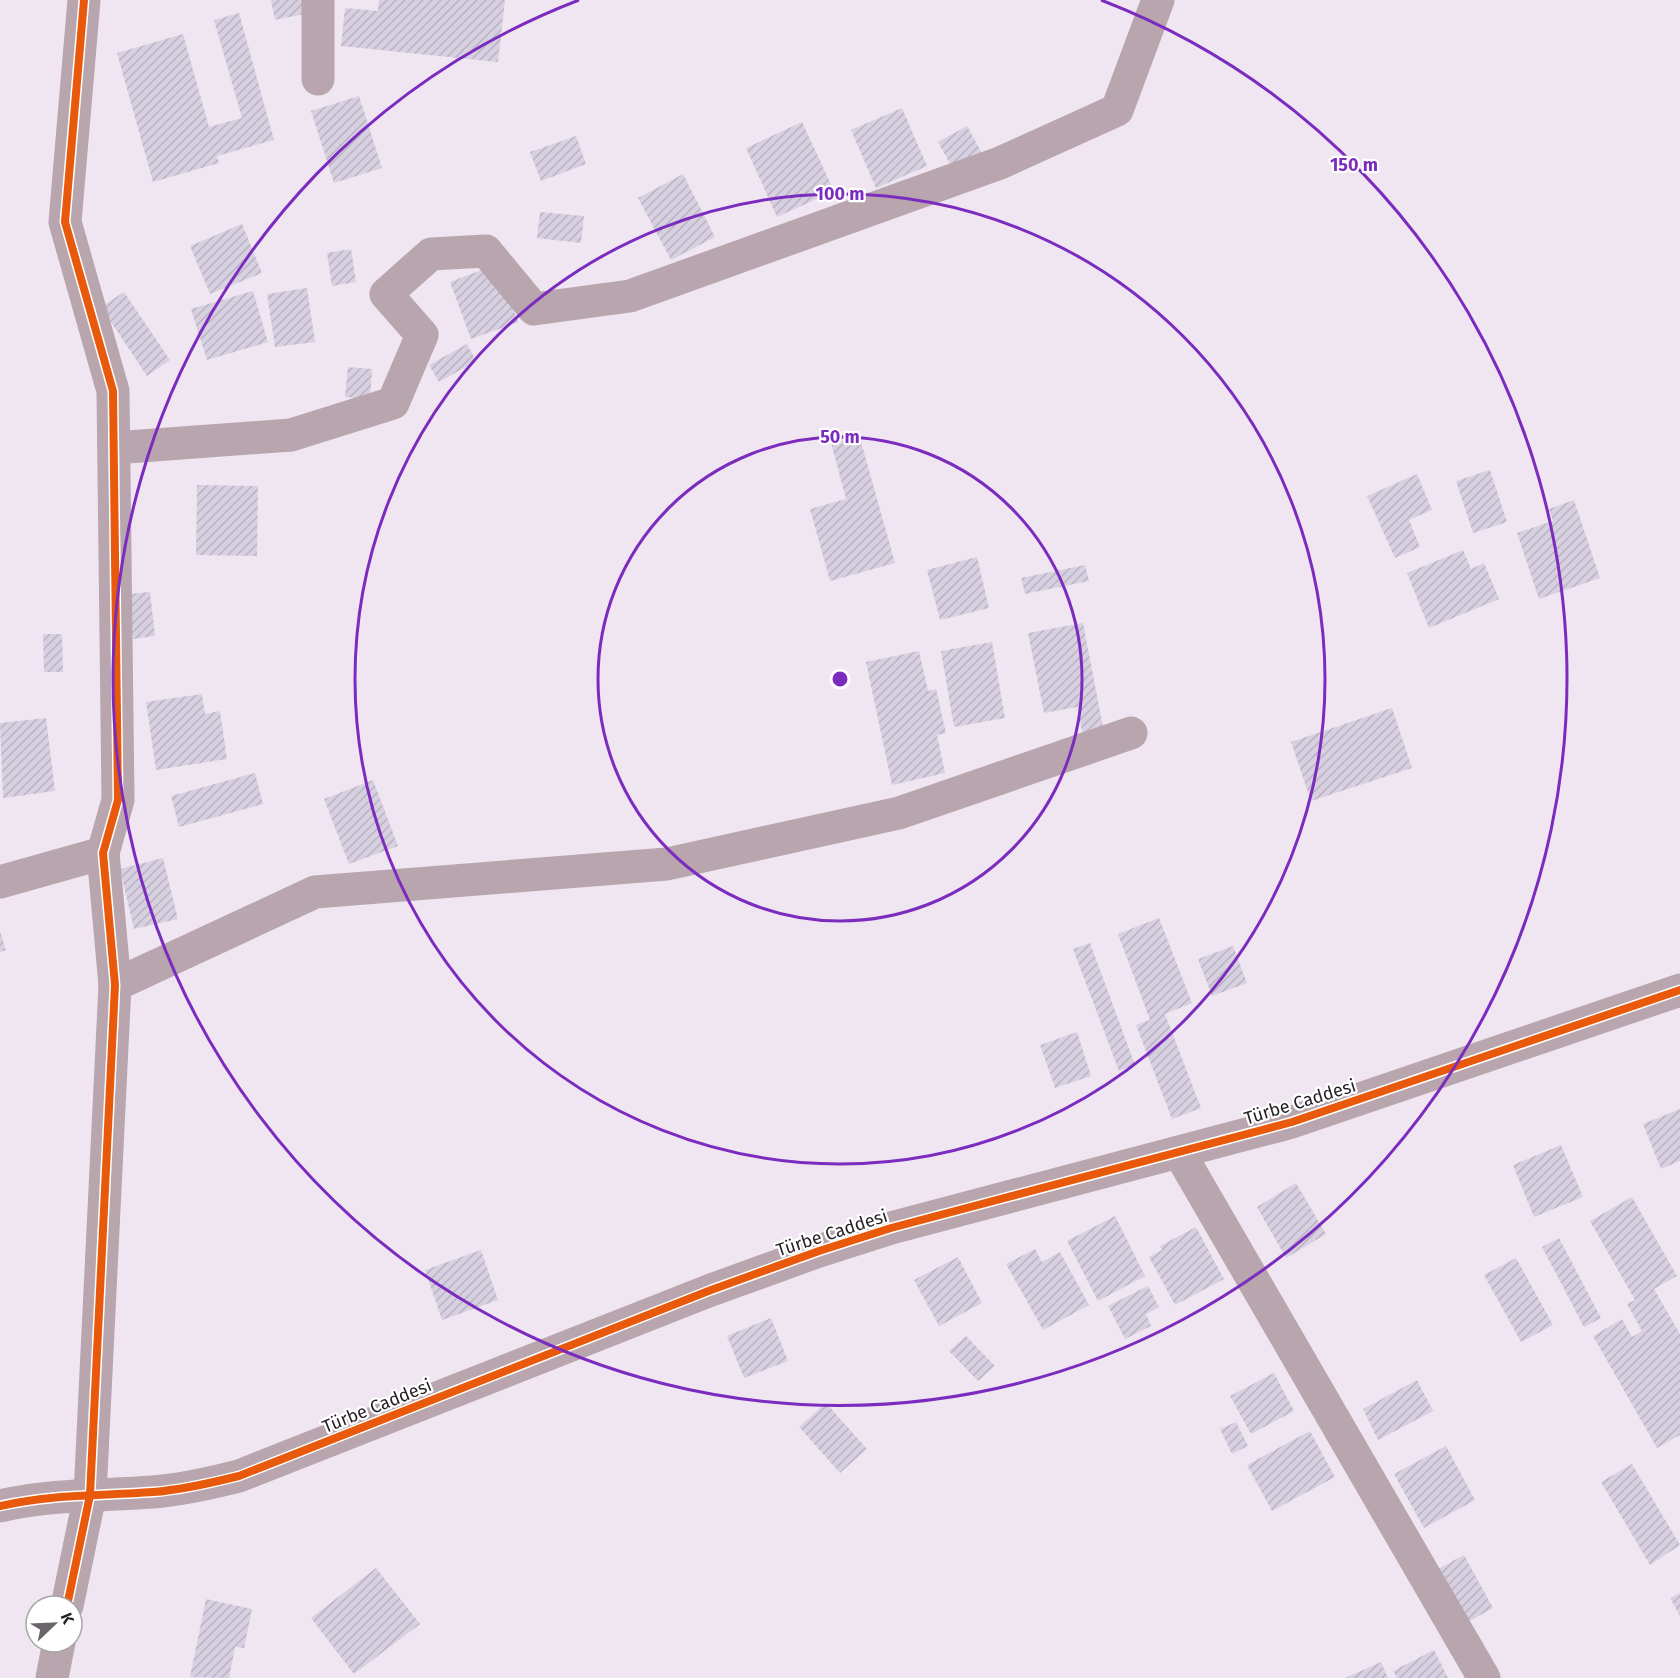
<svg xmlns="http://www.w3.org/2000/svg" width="1680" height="1678" font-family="'Fira Sans',sans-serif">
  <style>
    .building { fill: url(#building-hatch) }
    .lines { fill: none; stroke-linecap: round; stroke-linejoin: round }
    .minor { stroke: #b8a5ae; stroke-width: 33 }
    .cycleway-casing { stroke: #fff; stroke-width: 11 }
    .cycleway { stroke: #e8590c; stroke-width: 8 }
    .ring { fill: none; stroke: #7b2cbf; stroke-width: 3 }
    .labels { text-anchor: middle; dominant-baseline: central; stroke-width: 4.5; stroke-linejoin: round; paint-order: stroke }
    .street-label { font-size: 18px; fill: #241e25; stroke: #fff }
    .centre { fill: #7b2cbf; stroke: #fff; stroke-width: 3 }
    .ring-label { font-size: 18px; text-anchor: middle; font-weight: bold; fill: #7b2cbf; stroke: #fff; stroke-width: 4.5; stroke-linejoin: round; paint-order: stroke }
  </style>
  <defs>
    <pattern id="building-hatch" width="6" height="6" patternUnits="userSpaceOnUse" patternTransform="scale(1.5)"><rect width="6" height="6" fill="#d6d0e1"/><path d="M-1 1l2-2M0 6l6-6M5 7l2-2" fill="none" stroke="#b8b2c1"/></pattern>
  </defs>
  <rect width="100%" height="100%" fill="#f0e6f1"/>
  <!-- building -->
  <g class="building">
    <path d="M271,0H307L309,13L275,20Z"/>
    <path d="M379,0H505L498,62L341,46L345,8L378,11Z"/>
    <path d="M239,13L274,140L217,156L219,163L153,182L117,53L183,34L209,127L242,118L214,20Z"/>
    <path d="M359,96L382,168L334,183L311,111Z"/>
    <path d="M902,108L927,166L876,188L851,130Z"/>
    <path d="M802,122L834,191L777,217L746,148Z"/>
    <path d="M967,126L982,153L953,169L938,142Z"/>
    <path d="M576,136L586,164L541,181L530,152Z"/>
    <path d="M683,174L715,237L671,260L638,198Z"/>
    <path d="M540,212L584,216L581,243L537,238Z"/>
    <path d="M242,224L262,273L210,294L190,246Z"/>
    <path d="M351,249L356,282L332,286L327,253Z"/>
    <path d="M497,264L518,322L471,339L450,282Z"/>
    <path d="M307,288L315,342L275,347L267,294Z"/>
    <path d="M253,291L268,342L207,360L191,309Z"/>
    <path d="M124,292L170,360L147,376L101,307Z"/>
    <path d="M467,344L476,361L439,382L429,365Z"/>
    <path d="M348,367L372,369L370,399L345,397Z"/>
    <path d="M858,431L895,563L830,581L810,509L846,499L830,439Z"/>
    <path d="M1490,470L1507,522L1473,533L1456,481Z"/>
    <path d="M1417,474L1432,510L1409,520L1420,547L1395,558L1367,496Z"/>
    <path d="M197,485L258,486L257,556L196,555Z"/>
    <path d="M1574,500L1600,578L1539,599L1517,533L1553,521L1549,509Z"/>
    <path d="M1463,550L1471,569L1484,563L1499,599L1429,628L1407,573Z"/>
    <path d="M977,557L989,608L940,620L927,570Z"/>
    <path d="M1085,565L1089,581L1025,594L1021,578Z"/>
    <path d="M150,592L155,636L133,639L128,594Z"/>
    <path d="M1083,623L1104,732L1083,736L1077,707L1044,713L1028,633Z"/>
    <path d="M43,634H62L63,672H44Z"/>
    <path d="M992,642L1005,718L954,727L941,651Z"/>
    <path d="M919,651L928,691L936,689L946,733L937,735L945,773L892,785L866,662Z"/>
    <path d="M202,694L205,714L220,711L227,759L156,770L146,702Z"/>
    <path d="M1392,708L1412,768L1311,801L1291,742Z"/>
    <path d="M46,718L55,791L3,798L0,723Z"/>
    <path d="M255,773L263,804L179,827L171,796Z"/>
    <path d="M373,780L398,846L349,864L324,799Z"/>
    <path d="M163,858L178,919L134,929L120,869Z"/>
    <path d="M1159,918L1192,1003L1165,1014L1201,1108L1172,1119L1136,1025L1150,1020L1118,934Z"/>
    <path d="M0,931L6,950L0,952Z"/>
    <path d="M1090,943L1135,1065L1119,1071L1073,949Z"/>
    <path d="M1233,946L1247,983L1212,996L1198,959Z"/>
    <path d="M1077,1032L1091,1076L1055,1088L1040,1045Z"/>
    <path d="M1680,1109V1161L1661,1169L1643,1124Z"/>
    <path d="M1561,1145L1583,1197L1534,1217L1513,1165Z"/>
    <path d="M1296,1183L1326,1234L1286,1258L1257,1207Z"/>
    <path d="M1632,1197L1677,1276L1654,1289L1680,1334V1435L1657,1448L1593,1336L1622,1319L1632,1337L1642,1331L1627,1304L1635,1300L1590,1221Z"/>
    <path d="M1115,1216L1145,1276L1098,1301L1067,1241Z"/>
    <path d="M1196,1227L1224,1279L1175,1305L1149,1257L1162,1250L1160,1246Z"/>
    <path d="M1559,1238L1601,1318L1584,1327L1542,1247Z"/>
    <path d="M1035,1249L1042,1262L1060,1252L1089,1305L1043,1330L1006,1264Z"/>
    <path d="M481,1250L498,1300L442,1320L425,1270Z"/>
    <path d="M958,1257L982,1303L939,1326L914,1280Z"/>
    <path d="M1516,1258L1553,1325L1521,1342L1484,1275Z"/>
    <path d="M1148,1286L1159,1307L1146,1314L1151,1326L1125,1339L1108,1306Z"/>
    <path d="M771,1318L788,1361L744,1378L727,1336Z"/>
    <path d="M966,1336L995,1366L978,1381L949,1351Z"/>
    <path d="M1274,1373L1294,1411L1251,1434L1230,1396Z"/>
    <path d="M1417,1380L1433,1411L1378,1440L1363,1409Z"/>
    <path d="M826,1403L867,1449L840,1473L799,1427Z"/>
    <path d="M1236,1422L1248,1446L1232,1454L1220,1429Z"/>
    <path d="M1310,1431L1335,1477L1272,1511L1247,1465Z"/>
    <path d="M1446,1446L1475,1500L1424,1528L1394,1474Z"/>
    <path d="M1632,1464L1680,1545L1650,1565L1601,1482Z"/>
    <path d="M1464,1555L1493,1608L1468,1622L1438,1569Z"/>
    <path d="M376,1568L420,1624L354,1674L311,1618Z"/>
    <path d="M1680,1593V1616L1670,1598Z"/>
    <path d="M206,1599L252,1609L244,1648L235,1647L229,1678L190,1677Z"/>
    <path d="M1434,1650L1448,1678H1397L1393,1671Z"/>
    <path d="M1381,1662L1388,1678H1345Z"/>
  </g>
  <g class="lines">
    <!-- minor -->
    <g class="minor">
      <path d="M318,79V0"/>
      <path d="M114,448L291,435L393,403L422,335L386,294L431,254L486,251L534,309L630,296L1000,163L1117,110L1158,0"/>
      <path d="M0,882L103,853"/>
      <path d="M115,985L315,892L667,864L899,813L1131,733"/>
      <path d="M1179,1152L1484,1678"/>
      <path d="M0,1506C51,1494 100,1496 153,1492C182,1490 211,1483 239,1476L711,1290L819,1251L891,1228L1292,1122L1680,990"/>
      <path d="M67,1606L90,1495L115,985L103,853L118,800L113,391L65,222L84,0"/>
      <path d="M52,1678L59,1642"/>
    </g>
    <defs>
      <g id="cycleway">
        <path d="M0,1506C51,1494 100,1496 153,1492C182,1490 211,1483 239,1476L711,1290L819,1251L891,1228L1292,1122L1680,990"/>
        <path d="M67,1606L90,1495L115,985L103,853L118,800L113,391L65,222L84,0"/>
      </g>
    </defs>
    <!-- cycleway casing -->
    <use href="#cycleway" class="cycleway-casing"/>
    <!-- cycleway -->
    <use href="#cycleway" class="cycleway"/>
  </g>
  <!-- distance rings -->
  <g class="ring">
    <circle cx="840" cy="679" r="242"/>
    <circle cx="840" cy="679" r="485"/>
    <path d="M1101 0A727 727 0 1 1 579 0"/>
  </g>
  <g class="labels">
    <!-- street labels -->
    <g class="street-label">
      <text transform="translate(1300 1102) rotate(-17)">Türbe Caddesi</text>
      <text transform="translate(832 1233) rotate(-18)">Türbe Caddesi</text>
      <text transform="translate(377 1406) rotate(-22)">Türbe Caddesi</text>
    </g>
  </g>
  <circle cx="840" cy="679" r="9" class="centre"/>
  <g class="ring-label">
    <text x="1354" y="171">150 m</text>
    <text x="840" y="200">100 m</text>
    <text x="840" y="443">50 m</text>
  </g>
  <!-- north arrow -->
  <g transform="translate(54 1624) rotate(67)"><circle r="28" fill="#ffffff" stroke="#a7a5a8" stroke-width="1.5"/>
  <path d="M0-4.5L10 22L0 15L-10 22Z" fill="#6b646c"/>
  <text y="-9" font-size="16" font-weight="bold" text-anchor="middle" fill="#241e25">K</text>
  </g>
</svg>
